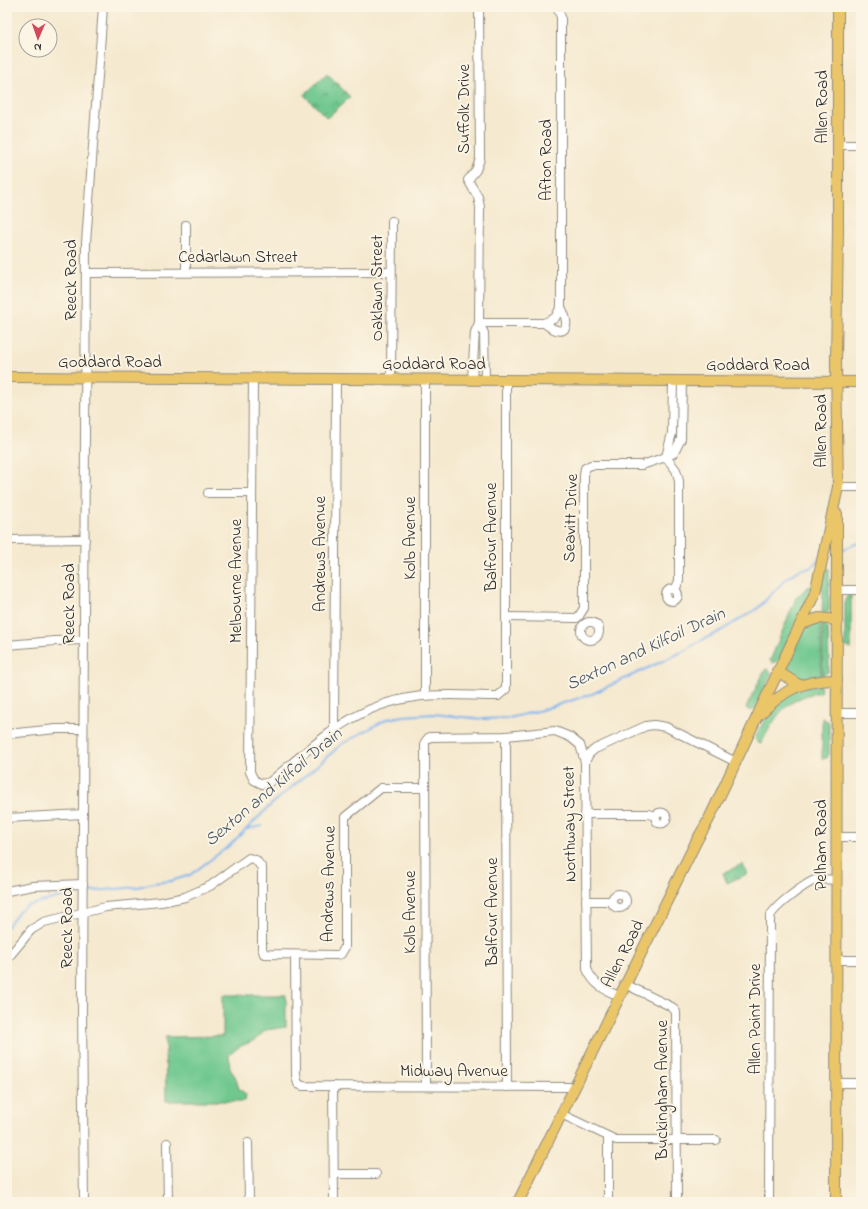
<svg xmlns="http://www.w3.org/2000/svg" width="868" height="1209" font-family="'Indie Flower',sans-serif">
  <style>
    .grass { fill: #6fc88f; stroke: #4d7a5d }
    .park { fill: url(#park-crowns); stroke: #4d7a5d }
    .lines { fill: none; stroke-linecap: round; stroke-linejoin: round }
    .stream { stroke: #83b6f0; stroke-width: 2 }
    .minor-casing { stroke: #908a7d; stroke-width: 10 }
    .major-casing { stroke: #908a7d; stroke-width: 12 }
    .minor { stroke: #fff; stroke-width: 8 }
    .major { stroke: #ebc669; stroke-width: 10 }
    .labels { text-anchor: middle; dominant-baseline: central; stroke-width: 4; stroke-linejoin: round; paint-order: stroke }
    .street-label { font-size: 17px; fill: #2b2b2b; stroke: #fcf5e5 }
    .water-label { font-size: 18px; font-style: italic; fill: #455566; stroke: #fcf5e5 }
  </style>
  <defs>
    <pattern id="park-crowns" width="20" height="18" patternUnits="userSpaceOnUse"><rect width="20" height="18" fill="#6fc88f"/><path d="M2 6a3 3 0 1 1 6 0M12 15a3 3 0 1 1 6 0" fill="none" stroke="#5ba375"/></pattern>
  </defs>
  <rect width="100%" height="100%" fill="#fcf5e5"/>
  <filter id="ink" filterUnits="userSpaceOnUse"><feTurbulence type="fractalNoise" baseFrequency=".025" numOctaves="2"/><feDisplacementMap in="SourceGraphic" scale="8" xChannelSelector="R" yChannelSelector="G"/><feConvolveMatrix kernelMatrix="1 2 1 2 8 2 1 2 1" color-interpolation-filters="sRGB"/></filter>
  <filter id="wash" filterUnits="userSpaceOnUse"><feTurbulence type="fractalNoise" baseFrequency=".012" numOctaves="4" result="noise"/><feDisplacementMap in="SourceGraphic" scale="16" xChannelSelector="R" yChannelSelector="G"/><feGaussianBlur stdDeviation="0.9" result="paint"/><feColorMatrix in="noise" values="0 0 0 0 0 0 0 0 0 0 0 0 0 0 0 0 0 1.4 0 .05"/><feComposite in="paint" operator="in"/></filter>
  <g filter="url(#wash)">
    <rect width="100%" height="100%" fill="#f5e9cf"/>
    <!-- grass -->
    <g class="grass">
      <path d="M827,567L829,569V611L826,614L822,613L823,589L820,588Z"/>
      <path d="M810,585L813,587L779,660L773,663L770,661L796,598Z"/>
      <path d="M848,595H851V649L845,646V600Z"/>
      <path d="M821,621V676L800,680L784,672V665L803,629Z"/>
      <path d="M823,622L828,628L829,667L828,672L822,676Z"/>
      <path d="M767,669L771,672V675L755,709L750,711L746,708L765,670Z"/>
      <path d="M820,685L821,692C786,698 776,715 761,744L757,742L755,738C764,719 775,700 796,690C803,687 813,687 820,685Z"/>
      <path d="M822,718L829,722V754L827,758L822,759Z"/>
      <path d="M223,995H286V1027L266,1030L255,1040L239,1047L229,1055L230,1069L235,1076L239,1089L246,1094L245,1101H166L165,1037L223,1036Z"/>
    </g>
    <!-- park -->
    <g class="park">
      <path d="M327,73L350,97L327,118L304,95Z"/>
      <path d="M743,864L747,874L727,883L723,873Z"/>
    </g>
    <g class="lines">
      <!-- stream -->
      <g class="stream">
        <path d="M841,550L861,542"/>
        <path d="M247,829L262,826"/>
        <path d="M84,892L138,887L153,883L171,881L190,875L229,846L271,805L342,744L387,719L403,716L433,714L483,719L509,718L538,711L592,694L682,652L702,640L719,632L758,608L788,577L801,569L811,568L818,559"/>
        <path d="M7,927L19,911L26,906L80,892"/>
      </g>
    </g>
  </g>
  <g filter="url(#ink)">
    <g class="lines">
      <defs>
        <g id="minor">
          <path d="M838,145H861"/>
          <path d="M186,225V272"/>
          <path d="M86,273L391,272"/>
          <path d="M479,323H544L555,318L561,307V17L557,7"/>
          <path d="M479,323L484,333L485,380"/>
          <path d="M544,323C565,339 572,328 561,307"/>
          <path d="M253,379L250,772L254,780L262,784L270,782C315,744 353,705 415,697C442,693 471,696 498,696L506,689V380"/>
          <path d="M391,379L392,221"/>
          <path d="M425,379V696"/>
          <path d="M472,380L475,332L479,323L480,207L478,197L468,180L476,170L480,159L479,7"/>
          <path d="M673,381L672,433L666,457L674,453L681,439L682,381"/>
          <path d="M838,487H861"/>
          <path d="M208,493H252"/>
          <path d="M7,540L85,539"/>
          <circle cx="672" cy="595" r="6"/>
          <path d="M837,590H861"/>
          <path d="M579,616L584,608V476L585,468L591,465H642L666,457L676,470L679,481V581L675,590"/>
          <path d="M506,617L577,618L579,616"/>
          <circle cx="590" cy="631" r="9"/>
          <path d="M7,645L55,641L84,640"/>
          <path d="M837,713H861"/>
          <path d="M334,729L336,379"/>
          <path d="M7,734L56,729H83"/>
          <path d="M506,736L507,1087"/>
          <path d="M585,762L589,754L595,749L646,726L654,725L666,727L736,762"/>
          <circle cx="661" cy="818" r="5.5"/>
          <path d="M585,814H648L656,816"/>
          <path d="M7,818L83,814"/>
          <path d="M837,837H861"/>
          <path d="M7,891L33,886L83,884"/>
          <circle cx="619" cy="901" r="7"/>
          <path d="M586,901H612"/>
          <path d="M295,956L296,1075L298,1084L303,1086L575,1087"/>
          <path d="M7,959L31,930L44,922L106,907L161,902L185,897L210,886L249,858L256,860L262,868V948L264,954L337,955L341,954L345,947V817L381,788H425"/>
          <path d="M837,960H861"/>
          <path d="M625,984L672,1007L676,1012L677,1202"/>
          <path d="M837,1083H861"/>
          <path d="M333,1086L334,1202"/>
          <path d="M426,1086L425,742L429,737L506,736L555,731L570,737L580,745L585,762L587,969C593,984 604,990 619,996"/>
          <path d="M561,1114L616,1140H716"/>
          <path d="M608,1137V1202"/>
          <path d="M167,1143L168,1202"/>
          <path d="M248,1143L249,1202"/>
          <path d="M334,1174H376"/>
          <path d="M84,1202L82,1010L86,243L103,7"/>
          <path d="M769,1202L770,917C773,907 805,884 815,880C821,878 830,880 837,880"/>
        </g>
        <g id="major">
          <path d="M7,377L861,382"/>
          <path d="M801,624L819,618L837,620"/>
          <path d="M777,671L799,685"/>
          <path d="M759,715C784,690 801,680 837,680"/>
          <path d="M518,1202L697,840L708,821L815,593L838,487L836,362L838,231V7"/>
          <path d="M836,1202L837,514"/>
        </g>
      </defs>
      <!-- minor casing -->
      <use href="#minor" class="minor-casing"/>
      <!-- major casing -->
      <use href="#major" class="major-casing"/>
      <!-- minor -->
      <use href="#minor" class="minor"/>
      <!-- major -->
      <use href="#major" class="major"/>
    </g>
  </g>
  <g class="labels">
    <!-- street labels -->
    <g class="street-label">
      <text transform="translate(822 107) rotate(-90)">Allen Road</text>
      <text transform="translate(464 109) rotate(-90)">Suffolk Drive</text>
      <text transform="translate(546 160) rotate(-90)">Afton Road</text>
      <text x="238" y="257">Cedarlawn Street</text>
      <text transform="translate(71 280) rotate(-90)">Reeck Road</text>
      <text transform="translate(377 288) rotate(-90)">Oaklawn Street</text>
      <text x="110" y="362">Goddard Road</text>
      <text x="434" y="364">Goddard Road</text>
      <text x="758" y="365">Goddard Road</text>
      <text transform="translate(821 431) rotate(-90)">Allen Road</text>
      <text transform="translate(571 518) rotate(-88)">Seavitt Drive</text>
      <text transform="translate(491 537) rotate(-90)">Balfour Avenue</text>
      <text transform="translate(410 538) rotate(-90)">Kolb Avenue</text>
      <text transform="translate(320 554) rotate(-90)">Andrews Avenue</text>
      <text transform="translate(236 581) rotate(-90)">Melbourne Avenue</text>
      <text transform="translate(69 604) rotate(-90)">Reeck Road</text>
      <text transform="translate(570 824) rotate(-91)">Northway Street</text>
      <text transform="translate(821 845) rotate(-90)">Pelham Road</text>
      <text transform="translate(329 884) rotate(-89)">Andrews Avenue</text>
      <text transform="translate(410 912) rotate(-90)">Kolb Avenue</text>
      <text transform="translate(492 912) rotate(-90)">Balfour Avenue</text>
      <text transform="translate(67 928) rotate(-90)">Reeck Road</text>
      <text transform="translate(623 954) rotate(-63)">Allen Road</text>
      <text transform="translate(755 1019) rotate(-90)">Allen Point Drive</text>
      <text x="454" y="1071">Midway Avenue</text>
      <text transform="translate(662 1090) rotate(-90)">Buckingham Avenue</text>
    </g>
    <!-- water labels -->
    <g class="water-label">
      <text transform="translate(646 650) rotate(-25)">Sexton and Kilfoil Drain</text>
      <text transform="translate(274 788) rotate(-40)">Sexton and Kilfoil Drain</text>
    </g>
  </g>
  <!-- margin -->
  <rect width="868" height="1209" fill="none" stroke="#fcf5e5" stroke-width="24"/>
  <!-- north arrow -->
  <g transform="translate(38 38) rotate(182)"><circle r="19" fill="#fcf5e5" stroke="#a8a49b"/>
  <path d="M0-3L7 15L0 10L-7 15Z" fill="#d1495b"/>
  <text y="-6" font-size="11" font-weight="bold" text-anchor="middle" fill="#2b2b2b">N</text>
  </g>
</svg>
